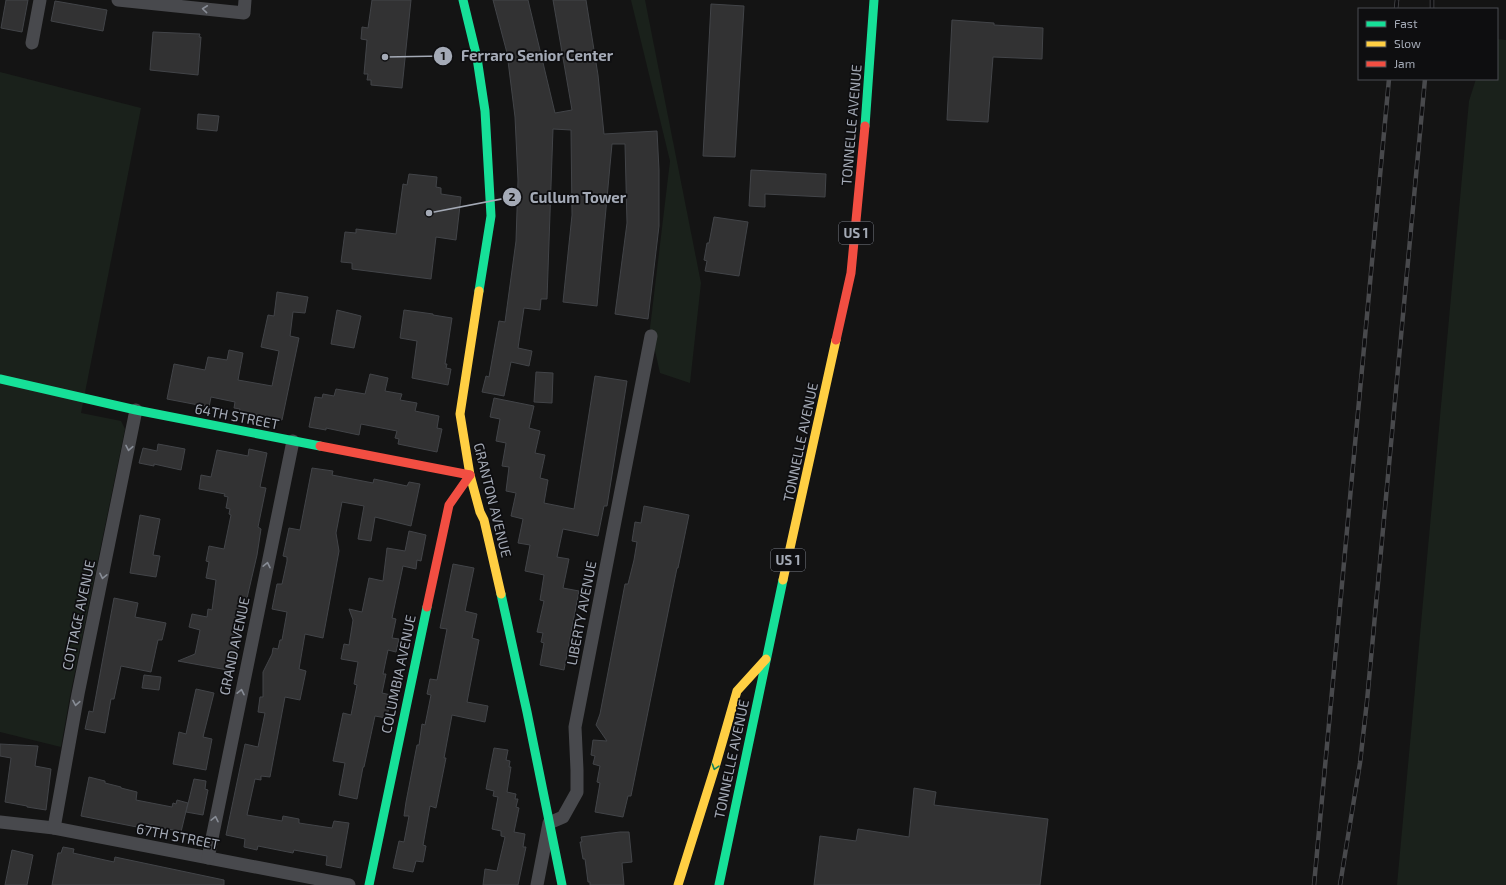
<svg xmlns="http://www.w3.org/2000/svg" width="1506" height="885" font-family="'Exo 2',sans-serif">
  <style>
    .green { fill: #1a211b }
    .building { fill: #323233; stroke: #424448 }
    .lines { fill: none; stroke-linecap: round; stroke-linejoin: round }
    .street { stroke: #48494d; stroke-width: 13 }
    .fast { stroke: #16e098; stroke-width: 9 }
    .slow { stroke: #ffcf43; stroke-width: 9 }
    .jam { stroke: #f24e42; stroke-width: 9 }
    .rail-casing { stroke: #48494c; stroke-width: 4.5 }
    .rail { stroke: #0e0e10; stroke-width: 3; stroke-dasharray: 9; stroke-linecap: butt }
    .oneway { stroke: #888d96 }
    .oneway2 { stroke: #12825b }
    .labels { text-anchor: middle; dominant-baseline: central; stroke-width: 3.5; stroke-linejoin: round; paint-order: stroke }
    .shield { fill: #0e0e10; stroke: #777b84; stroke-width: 1 }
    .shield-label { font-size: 13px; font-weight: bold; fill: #a4aab6 }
    .street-label { font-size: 14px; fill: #a4aab6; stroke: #0e0e10 }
    .leader { fill: none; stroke: #a4aab6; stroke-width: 1.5 }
    .callout-dot { fill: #a4aab6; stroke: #0e0e10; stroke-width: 1.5 }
    .mark-label { font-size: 12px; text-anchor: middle; font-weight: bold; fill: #111 }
    .callout-label { font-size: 15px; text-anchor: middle; font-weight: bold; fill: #a4aab6; stroke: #0e0e10; stroke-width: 3.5; stroke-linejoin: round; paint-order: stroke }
  </style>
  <rect width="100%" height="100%" fill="#141414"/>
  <!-- green -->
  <g class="green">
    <path d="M631,0H645L701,283L690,383L660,373L650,328L670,161Z"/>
    <path d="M1497,39L1506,40V885H1397L1469,101L1476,79H1497Z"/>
    <path d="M0,72L141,108L81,413L121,421L125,429L70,696L61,747L0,732Z"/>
  </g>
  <!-- building -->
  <g class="building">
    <path d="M6,0H28L22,32L1,28Z"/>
    <path d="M372,0H411L402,88L371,85V80H367L368,74H364L367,40L361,39L362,27L368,28Z"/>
    <path d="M493,0H528L555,113L572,110L553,0H586L598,75L604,134L657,131L659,170V226L648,319L615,314L627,223L625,144H612L597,306L563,302L572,215L571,130L553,129L547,299H541L540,310L524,308L518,348L532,351L529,366L511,362L504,396L482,392L486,376L489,377L499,321L505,322L516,241L518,180L515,117L507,53Z"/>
    <path d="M55,1L107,10L103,31L51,21Z"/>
    <path d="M711,4L744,6L735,157L703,156Z"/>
    <path d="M952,20L994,23V25L1043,28L1042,59L993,57L988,122L947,120Z"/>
    <path d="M153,32L200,34L199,37H201L198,75L150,70Z"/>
    <path d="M198,114L219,116L217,131L197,129Z"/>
    <path d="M751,170L826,174L825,197L765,194V207L749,206Z"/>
    <path d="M409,174L437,177L436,187L441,188V194L461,197L456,240L436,237L431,279L352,269V263L341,262L345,232L356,233V229L396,234L403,184L407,185Z"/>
    <path d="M714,217L748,222L739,276L705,271L707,261L704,260L707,243H709Z"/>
    <path d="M277,292L308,297L305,313L293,312L290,336L299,338L282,420L239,412L240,409L234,408L235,402L211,397L209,407L167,399L174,364L205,370L208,357L227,360L229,350L243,353L238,380L272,386L279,351L261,347L268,315L274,316Z"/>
    <path d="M337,310L361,316L354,348L331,344Z"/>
    <path d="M404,310L433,314V315L452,318L445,364H447L446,368L451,369L448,385L412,378L417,341L400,338Z"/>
    <path d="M536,372L553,373L552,403L534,402Z"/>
    <path d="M370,374L388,378L385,391L402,394L400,400L417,403L415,411L439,416L437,428L442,429L437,452L398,444L399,439L395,438L397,431L361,424L359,435L326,428V430L309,427L315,397L322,398L323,394L334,396L336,389L365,394Z"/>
    <path d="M595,376L627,381L607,506H604L598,536L563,529L557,557L569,559L563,588L579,591L564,670L540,665L544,643L541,642L543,633L537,632L544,601L540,600L544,575L525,571L530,545L518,543L523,519L511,516L516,493L506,491L509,467L502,466L506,443L496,441L500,419L490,417L494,398L534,406L529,428L540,431L535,453L545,455L540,478L548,480L544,503L574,509Z"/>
    <path d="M158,444L185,449L181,470L154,464V466L139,463L143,448L157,451Z"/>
    <path d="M249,449L267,453L260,487L266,488L258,527L261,529L257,555L241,624L238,640H239L233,671L178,661L195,654L200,630L189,627L192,614L207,617L208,609L212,610L216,580L206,578L209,562L206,561L209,546L224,549L231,515L229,514L230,509L226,508L228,497L224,496L225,494L199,489L201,475L211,477L217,450L248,456Z"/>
    <path d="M312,468L333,471L332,475L373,483L374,479L407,486L409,482L420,484L411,526L375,517L371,541L358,539L364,506L342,502L336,533L339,551L323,638L305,634L299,669L306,671L300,700L285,697L270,777L261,776V780L255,779L247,815L282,821L283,816L299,819V823L332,828L334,821L349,823L341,868L326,865L327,856L294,850L293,853L258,846L257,850L244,847L245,839L226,835L245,744L258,747L265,713L258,712L260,697H263V672L272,654L273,648L278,649L280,640H282L287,612L272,609L277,584H282L287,561V557L283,556L289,528L300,530Z"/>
    <path d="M644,506L689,515L678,568H677L631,796H628L623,817L595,812L600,783L597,782L600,766L593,764L595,756L591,755L593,740L607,741L596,725L600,714L625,584H628L634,560L637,542L632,541L635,522L641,523Z"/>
    <path d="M140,515L160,519L153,555L160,556L156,577L130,573Z"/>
    <path d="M409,531L426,535L421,561L417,560L416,569L403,566L392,618L396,619L392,638L399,639L396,652L388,650L383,674H386L382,693L391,695L389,708L386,718L375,716L364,767H363L357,799L339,795L345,763L333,761L343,713L351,715L357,685L354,684L358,662L341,659L344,644L349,645L353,620L349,609L362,612L369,578L383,581L387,548L405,551Z"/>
    <path d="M453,564L474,568L465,611L477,614L472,638L479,640L467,702L488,706L485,722L452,715L444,758H446L436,808L430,806L423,845L426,846L423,862L416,861L413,872L393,868L399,841L404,842L409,816H404L406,802L417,745H419L422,724L425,725L431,695L427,694L430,679L437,680L447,629L440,628Z"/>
    <path d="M114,598L138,603L135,617L166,623L162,640H158L151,672L121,666L114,699H111L105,733L85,729L89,711L93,712Z"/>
    <path d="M144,675L161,677L159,690L142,688Z"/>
    <path d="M196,689L214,693L203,737L212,739L206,770L173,764L179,732L186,734Z"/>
    <path d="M0,744L38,746L35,766L51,769L46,810L27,807V806L5,802L11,758L0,756Z"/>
    <path d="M494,748L508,750L506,760L510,761L509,767H511L507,792L516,794L515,799H518L516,807L519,808L514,832L525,834L523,847H526L518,885H483L485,869L497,871L505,837L501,836V831L492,829L498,797L493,796L494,791L486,789Z"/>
    <path d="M89,777L105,781V783L121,787V788L137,792L136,800L172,807L173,803L176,804L177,800L188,803L181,832L148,824L147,829L81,816Z"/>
    <path d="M194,779L206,781L205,789L208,790L203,815L186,812Z"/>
    <path d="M914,788L936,792L934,805L1048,819L1040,885H814L820,836L856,841L858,829L909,837Z"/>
    <path d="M620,832H629L632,862L622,863L624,885H590V882H588L585,859H583L580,842H582L581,837Z"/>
    <path d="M63,847L74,849L73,853L114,862L115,857L224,880V885H52L58,853H61Z"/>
    <path d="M12,850L33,855L27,885H5Z"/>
  </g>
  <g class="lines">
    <!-- street -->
    <g class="street">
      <path d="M118,0L244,13L245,0"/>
      <path d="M32,43L40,0"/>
      <path d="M0,822L54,828L349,885"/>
      <path d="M54,828L78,694L136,410"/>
      <path d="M208,858L293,441"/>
      <path d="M537,885L549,823L563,817L577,792V770L575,727L651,336"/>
    </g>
    <!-- fast -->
    <g class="fast">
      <path d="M463,0L477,58L485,111L491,216L479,291"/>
      <path d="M865,126L874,0"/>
      <path d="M0,379L136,410L320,446"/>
      <path d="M501,594L527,712L562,885"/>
      <path d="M369,885L427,607"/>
      <path d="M719,885L783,580"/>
    </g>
    <!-- slow -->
    <g class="slow">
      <path d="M479,291L460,414L470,475L480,512L484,520L501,594"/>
      <path d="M783,580L836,340"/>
      <path d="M678,885L716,764L737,691L766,659"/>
    </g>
    <!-- jam -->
    <g class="jam">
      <path d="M836,340L851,273L865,126"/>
      <path d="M320,446L470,475"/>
      <path d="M427,607L449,505L470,475"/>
    </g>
    <defs>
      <g id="rail">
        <path d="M1396,9L1397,0"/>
        <path d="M1432,9V0"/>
        <path d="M1314,885L1389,79"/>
        <path d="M1340,885L1360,763L1367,701L1425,79"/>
      </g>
    </defs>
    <!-- rail casing -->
    <use href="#rail" class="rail-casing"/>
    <!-- rail -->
    <use href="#rail" class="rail"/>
  </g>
  <!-- one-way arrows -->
  <defs><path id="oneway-chevron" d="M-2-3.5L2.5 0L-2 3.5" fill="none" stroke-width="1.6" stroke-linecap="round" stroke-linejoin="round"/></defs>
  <g class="oneway">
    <use href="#oneway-chevron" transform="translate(205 9) rotate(-174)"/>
    <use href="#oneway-chevron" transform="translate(129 448) rotate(101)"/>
    <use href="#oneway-chevron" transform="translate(267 565) rotate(-78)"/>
    <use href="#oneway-chevron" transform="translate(103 576) rotate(102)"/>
    <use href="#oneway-chevron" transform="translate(241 692) rotate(-78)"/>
    <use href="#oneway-chevron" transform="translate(76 703) rotate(100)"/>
    <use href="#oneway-chevron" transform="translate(215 819) rotate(-78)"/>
  </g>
  <use class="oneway2" href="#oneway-chevron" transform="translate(715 767) rotate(107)"/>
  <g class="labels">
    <!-- shield labels -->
    <g class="shield">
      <rect x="839" y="222" width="34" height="22" rx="3"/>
      <rect x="771" y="549" width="34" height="22" rx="3"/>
    </g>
    <g class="shield-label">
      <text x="856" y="233">US 1</text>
      <text x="788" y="560">US 1</text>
    </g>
    <!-- street labels -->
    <g class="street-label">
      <text transform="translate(851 125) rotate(-85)">TONNELLE AVENUE</text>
      <text transform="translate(237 416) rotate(11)">64TH STREET</text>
      <text transform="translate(800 442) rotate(-78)">TONNELLE AVENUE</text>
      <text transform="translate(493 500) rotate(76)">GRANTON AVENUE</text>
      <text transform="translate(581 613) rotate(-79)">LIBERTY AVENUE</text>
      <text transform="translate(78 615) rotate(-78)">COTTAGE AVENUE</text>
      <text transform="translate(234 646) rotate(-78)">GRAND AVENUE</text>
      <text transform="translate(398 674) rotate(-78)">COLUMBIA AVENUE</text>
      <text transform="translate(731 759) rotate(-78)">TONNELLE AVENUE</text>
      <text transform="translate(178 836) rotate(11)">67TH STREET</text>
    </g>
  </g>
  <!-- callouts -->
  <path class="leader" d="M385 57L443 56M429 213L512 197"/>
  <g class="callout-dot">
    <circle cx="385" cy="57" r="4"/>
    <circle cx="429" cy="213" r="4"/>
    <circle cx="443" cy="56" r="10"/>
    <circle cx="512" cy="197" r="10"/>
  </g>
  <g class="mark-label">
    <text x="443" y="60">1</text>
    <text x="512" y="201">2</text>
  </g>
  <g class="callout-label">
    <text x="537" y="61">Ferraro Senior Center</text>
    <text x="578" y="203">Cullum Tower</text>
  </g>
  <!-- legend -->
  <rect x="1358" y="8" width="140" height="72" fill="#0e0e10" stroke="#4a4c52"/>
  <rect x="1366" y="21" width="20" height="6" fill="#16e098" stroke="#4a4c52"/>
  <text x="1394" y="28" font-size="12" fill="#a4aab6">Fast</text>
  <rect x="1366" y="41" width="20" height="6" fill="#ffcf43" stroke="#4a4c52"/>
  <text x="1394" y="48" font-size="12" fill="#a4aab6">Slow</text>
  <rect x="1366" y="61" width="20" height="6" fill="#f24e42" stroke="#4a4c52"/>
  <text x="1394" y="68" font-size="12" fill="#a4aab6">Jam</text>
</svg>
